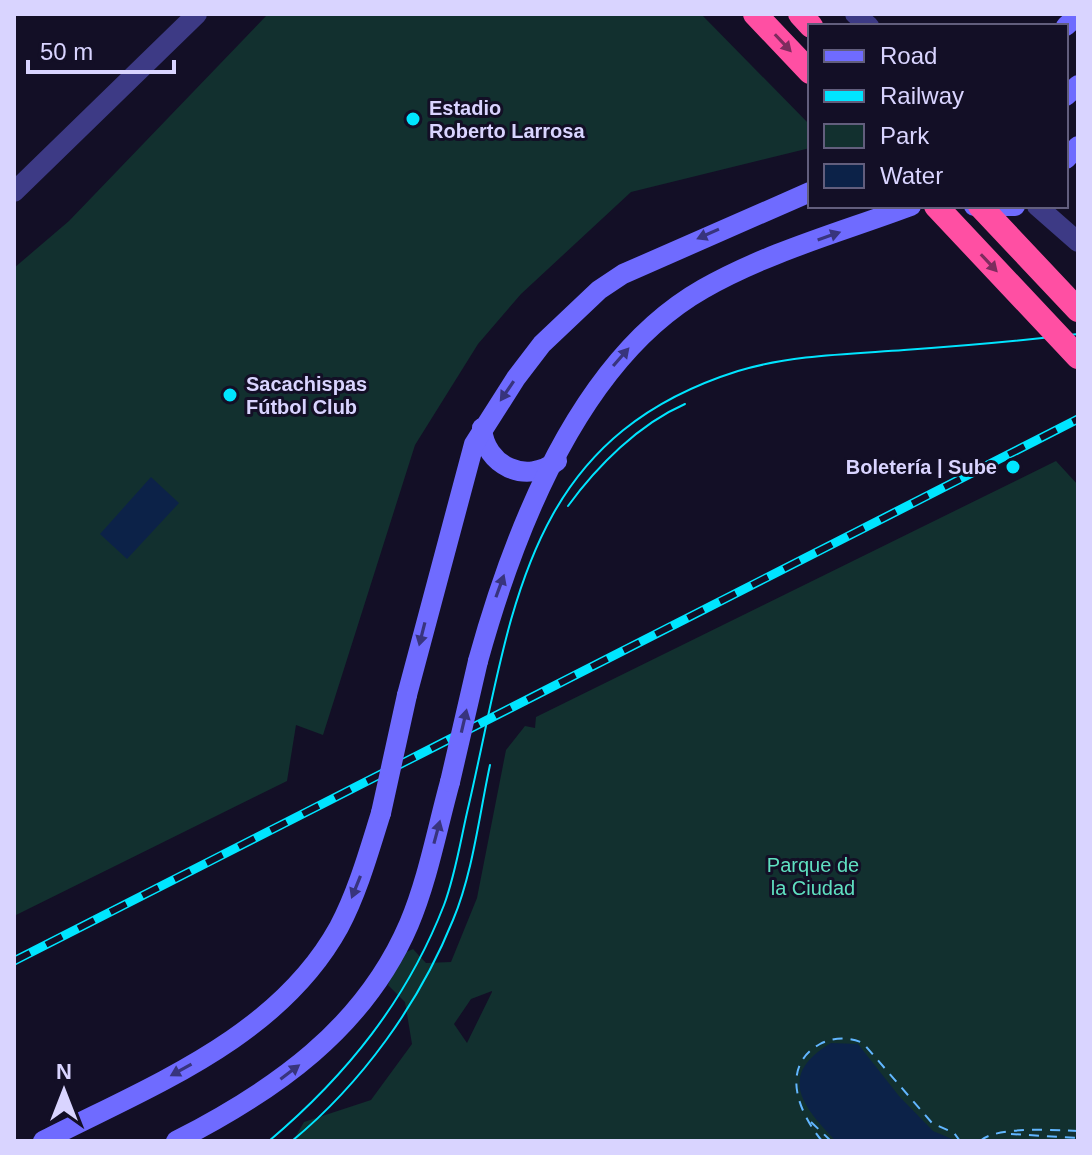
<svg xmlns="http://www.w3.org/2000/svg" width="1092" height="1155" font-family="Helvetica,sans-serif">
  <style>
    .green { fill: #12302f; fill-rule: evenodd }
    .water { fill: #0c2248 }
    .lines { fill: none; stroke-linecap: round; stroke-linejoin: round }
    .ferry { stroke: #62b6ff; stroke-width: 2; stroke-dasharray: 10 8; stroke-linecap: butt }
    .street { stroke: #3d3a85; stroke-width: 20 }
    .secondary { stroke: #6f6bff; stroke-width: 20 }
    .highway { stroke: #ff4fa3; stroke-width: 24 }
    .tram { stroke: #00e5ff; stroke-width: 2 }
    .rail-casing { stroke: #00e5ff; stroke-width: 9 }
    .rail { stroke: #130f26; stroke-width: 6; stroke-dasharray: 18; stroke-linecap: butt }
    .secondary-bridge { stroke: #6f6bff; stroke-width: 20 }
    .highway-bridge { stroke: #ff4fa3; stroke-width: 24 }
    .oneway { fill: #7d2c5e }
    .oneway2 { fill: #38347d }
    .poi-dot { fill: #00e5ff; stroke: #130f26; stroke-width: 3 }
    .labels { text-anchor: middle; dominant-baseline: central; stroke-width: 6; stroke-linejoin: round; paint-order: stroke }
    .poi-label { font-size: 20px; font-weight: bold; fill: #d9d4ff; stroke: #130f26; text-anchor: start }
    .park-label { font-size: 20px; fill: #5fe0c0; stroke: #130f26 }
  </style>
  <rect width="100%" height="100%" fill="#130f26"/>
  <!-- green -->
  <g class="green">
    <path d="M268,14H701L810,125V148L631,192L521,294L478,344L415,445L323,735L296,725L287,781L14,916V268L69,221Z"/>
    <path d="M1056,461L1078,485V1141H293L304,1122L371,1100L412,1044L405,1002L388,985L398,956L413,949L426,963L451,962L477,898L506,750L525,726L535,728L536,717ZM492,991V992L467,1043L454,1024L471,999Z"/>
  </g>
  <!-- water -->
  <g class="water">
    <path d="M151,477L179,503L127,559L100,534Z"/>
    <path d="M831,1043L858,1044L899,1096L933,1131L957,1141H836C802,1106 777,1075 831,1043Z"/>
  </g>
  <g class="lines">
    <!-- ferry -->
    <g class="ferry">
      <path d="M811,1122L831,1141"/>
      <path d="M1011,1134L1078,1138"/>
      <path d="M822,1141C799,1113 779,1067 820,1044C833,1037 849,1037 863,1043L932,1123L954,1133L960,1141"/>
      <path d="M980,1141C996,1126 1055,1130 1078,1131"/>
    </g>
    <!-- street -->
    <g class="street">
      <path d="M855,14L869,26"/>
      <path d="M14,192L197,14"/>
      <path d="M1037,206L1078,242"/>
    </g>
    <!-- secondary -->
    <g class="secondary">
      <path d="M1066,26L1078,15"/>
      <path d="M1066,96L1078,85"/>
      <path d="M1066,159L1078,146"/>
      <path d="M974,206H1015"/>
      <path d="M482,428C485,466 526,485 557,461"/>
      <path d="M478,661C514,531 580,359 703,289C768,252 841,232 911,206"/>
      <path d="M407,695L474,444L516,378L542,344L599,290L623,274L810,192"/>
      <path d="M43,1141C150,1086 278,1038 339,927C358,891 369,851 381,813"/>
      <path d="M176,1141C274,1091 364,1029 409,924C428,879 437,829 450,782"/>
    </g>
    <!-- highway -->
    <g class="highway">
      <path d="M755,14L810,72"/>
      <path d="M800,14L811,26"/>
    </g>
    <!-- tram -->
    <g class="tram">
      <path d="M568,506C597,466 639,424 685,404"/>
      <path d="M269,1141C347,1075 407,1000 444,905C456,873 461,837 469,804C513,614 522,439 738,371C791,355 849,354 904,350C962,346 1020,341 1078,334"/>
      <path d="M292,1141C362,1083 419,1004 453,920C473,872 479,816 490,765"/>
    </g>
    <defs>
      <path id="rail" d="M14,961L1078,419"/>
    </defs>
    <!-- rail casing -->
    <use href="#rail" class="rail-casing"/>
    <!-- rail -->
    <use href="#rail" class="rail"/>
    <!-- secondary-bridge -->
    <g class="secondary-bridge">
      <path d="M450,782L478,661"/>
      <path d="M381,813L407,695"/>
    </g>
    <!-- highway-bridge -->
    <g class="highway-bridge">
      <path d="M936,206L1078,357"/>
      <path d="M980,206L1078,310"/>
    </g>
  </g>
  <!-- one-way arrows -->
  <defs><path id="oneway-solid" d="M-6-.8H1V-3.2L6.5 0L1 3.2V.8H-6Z" transform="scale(2)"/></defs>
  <g class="oneway">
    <use href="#oneway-solid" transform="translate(783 43) rotate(47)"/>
    <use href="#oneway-solid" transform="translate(989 263) rotate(47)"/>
  </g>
  <g class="oneway2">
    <use href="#oneway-solid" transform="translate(708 234) rotate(156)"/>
    <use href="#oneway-solid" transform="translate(829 236) rotate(-19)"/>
    <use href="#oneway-solid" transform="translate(621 357) rotate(-49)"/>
    <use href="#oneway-solid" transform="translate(507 391) rotate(124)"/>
    <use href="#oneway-solid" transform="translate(500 586) rotate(-70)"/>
    <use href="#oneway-solid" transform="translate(422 634) rotate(104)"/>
    <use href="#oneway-solid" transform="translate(464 721) rotate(-77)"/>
    <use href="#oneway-solid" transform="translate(437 832) rotate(-75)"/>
    <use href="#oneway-solid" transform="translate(356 887) rotate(112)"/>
    <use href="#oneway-solid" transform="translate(181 1070) rotate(151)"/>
    <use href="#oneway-solid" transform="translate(290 1072) rotate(-37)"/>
  </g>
  <!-- markers -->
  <g class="poi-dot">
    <circle cx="413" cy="119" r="8"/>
    <circle cx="230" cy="395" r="8"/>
    <circle cx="1013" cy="467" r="8"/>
  </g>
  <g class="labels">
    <!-- poi labels -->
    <g class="poi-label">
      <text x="429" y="108">Estadio<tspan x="429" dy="23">Roberto Larrosa</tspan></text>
      <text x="246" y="384">Sacachispas<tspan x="246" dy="23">Fútbol Club</tspan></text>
      <text x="997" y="467" text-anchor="end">Boletería | Sube</text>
    </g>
    <!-- park labels -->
    <g class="park-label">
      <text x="813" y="865">Parque de<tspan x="813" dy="23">la Ciudad</tspan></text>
    </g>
  </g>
  <!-- border -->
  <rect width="1092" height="1155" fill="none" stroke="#d9d4ff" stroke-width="32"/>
  <!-- legend -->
  <rect x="808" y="24" width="260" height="184" fill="#130f26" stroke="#625e7d" stroke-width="2"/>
  <rect x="824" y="50" width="40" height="12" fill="#6f6bff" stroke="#625e7d" stroke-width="2"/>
  <text x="880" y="64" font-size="24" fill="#d9d4ff">Road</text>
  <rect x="824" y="90" width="40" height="12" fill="#00e5ff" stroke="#625e7d" stroke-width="2"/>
  <text x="880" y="104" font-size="24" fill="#d9d4ff">Railway</text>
  <rect x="824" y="124" width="40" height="24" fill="#12302f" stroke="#625e7d" stroke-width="2"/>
  <text x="880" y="144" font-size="24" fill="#d9d4ff">Park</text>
  <rect x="824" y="164" width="40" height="24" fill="#0c2248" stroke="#625e7d" stroke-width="2"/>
  <text x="880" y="184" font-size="24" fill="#d9d4ff">Water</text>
  <!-- north arrow -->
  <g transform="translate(64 1091)" stroke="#130f26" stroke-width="6" paint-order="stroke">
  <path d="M0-6L14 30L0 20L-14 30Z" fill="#d9d4ff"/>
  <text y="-12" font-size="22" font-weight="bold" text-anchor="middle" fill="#d9d4ff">N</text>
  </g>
  <!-- scale -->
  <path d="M28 60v12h146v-12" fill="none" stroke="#d9d4ff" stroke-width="4"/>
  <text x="40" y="60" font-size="24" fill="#d9d4ff" stroke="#130f26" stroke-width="6" paint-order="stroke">50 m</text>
</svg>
